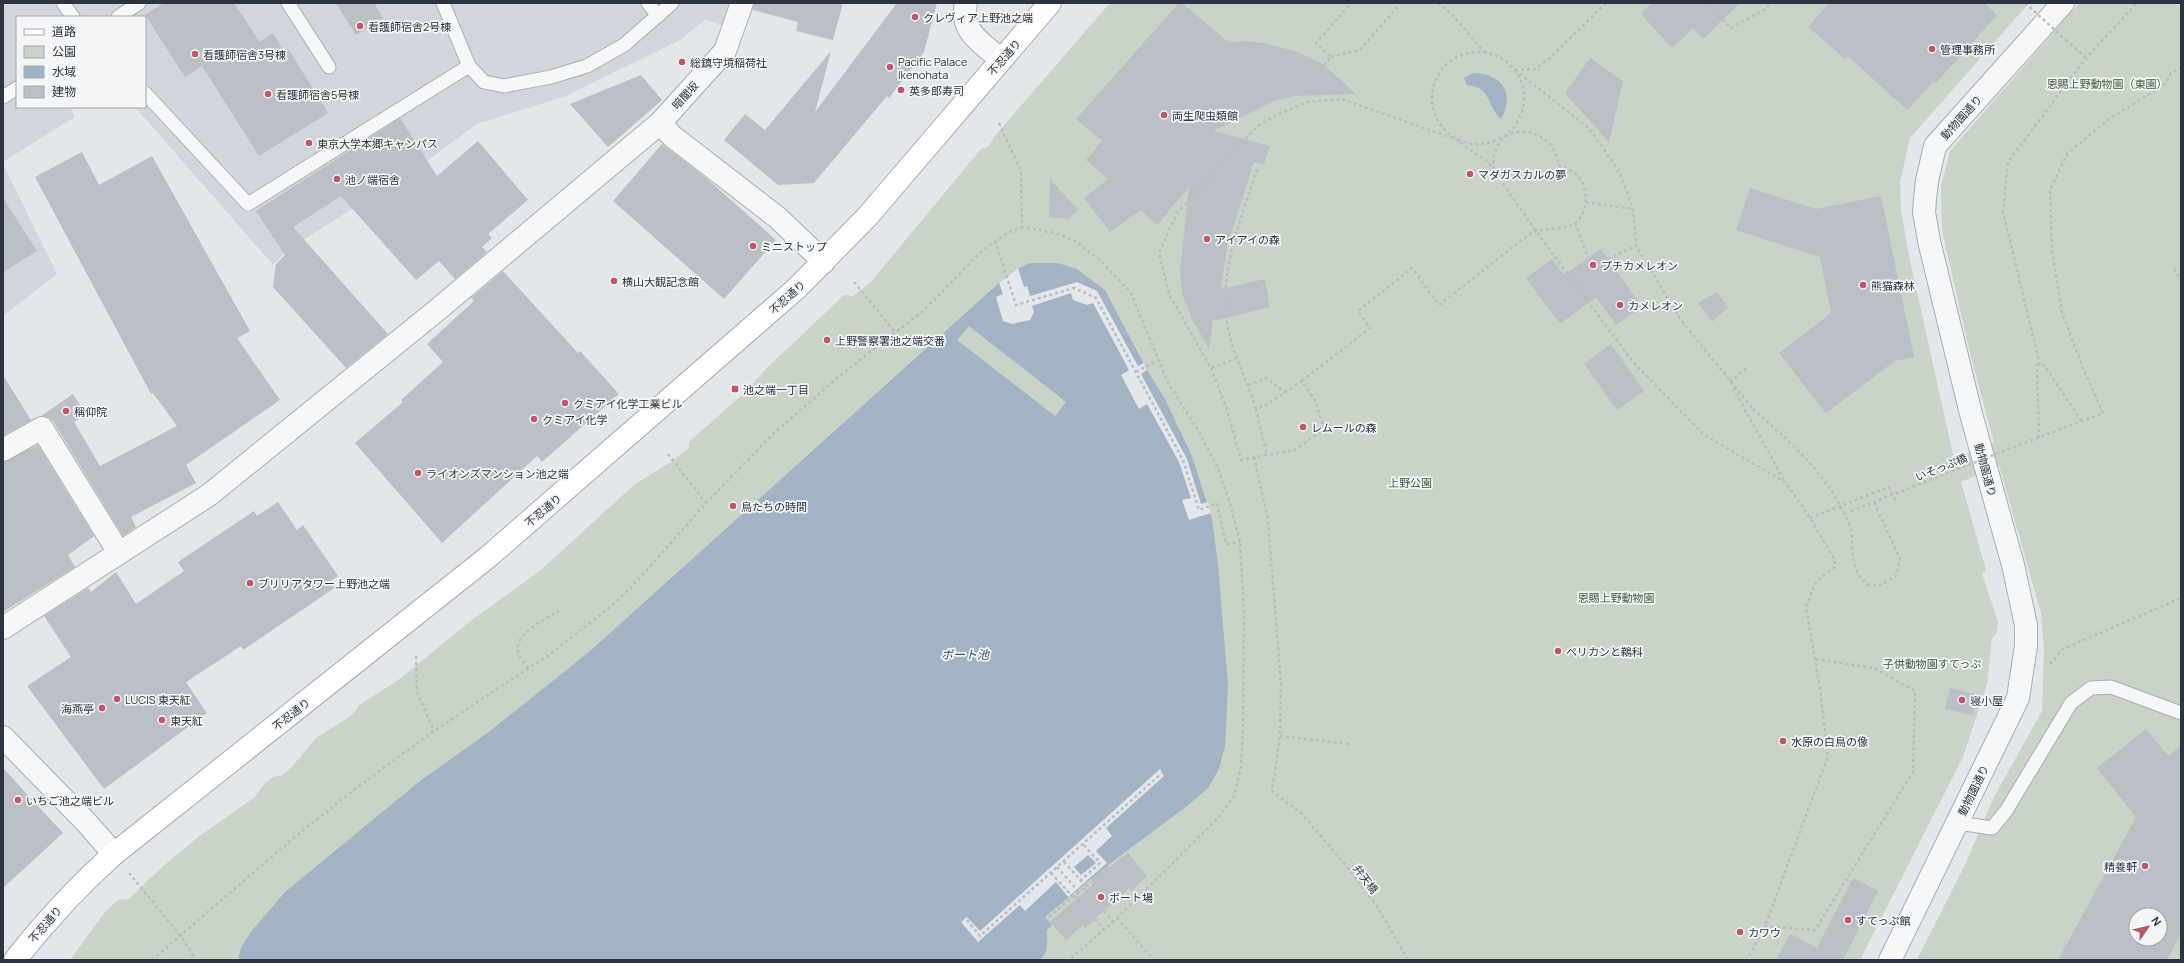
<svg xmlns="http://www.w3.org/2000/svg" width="2184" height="963" font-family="Manrope,'Noto Sans JP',sans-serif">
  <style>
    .built { fill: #d2d5dc }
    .green { fill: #c9d3c6; fill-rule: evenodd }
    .water { fill: #a3b3c6; fill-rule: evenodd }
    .pier { fill: #e3e6ea; fill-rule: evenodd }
    .building { fill: #bbbfc6; fill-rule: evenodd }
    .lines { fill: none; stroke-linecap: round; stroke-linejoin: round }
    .service-casing { stroke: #a9adb4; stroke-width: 15 }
    .minor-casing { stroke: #a9adb4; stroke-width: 24 }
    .tertiary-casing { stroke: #a9adb4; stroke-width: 24 }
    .secondary-casing { stroke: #a9adb4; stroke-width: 24 }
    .path { stroke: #babcc2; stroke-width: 2.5; stroke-dasharray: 3 3; stroke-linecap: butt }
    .service { stroke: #f6f7f9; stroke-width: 13 }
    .minor { stroke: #f6f7f9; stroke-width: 22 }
    .tertiary { stroke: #f6f7f9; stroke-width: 22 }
    .secondary { stroke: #fff; stroke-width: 22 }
    .path-bridge { stroke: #babcc2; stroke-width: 2.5; stroke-dasharray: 3 3; stroke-linecap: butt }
    .poi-dot { fill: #c15765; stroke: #f3f5f7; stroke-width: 1.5 }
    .labels { text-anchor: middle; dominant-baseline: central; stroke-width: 3.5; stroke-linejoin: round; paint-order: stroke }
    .poi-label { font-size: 11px; fill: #2d3441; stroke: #f3f5f7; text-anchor: start }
    .street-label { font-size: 11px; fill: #2d3441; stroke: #f3f5f7 }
    .park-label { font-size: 11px; fill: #415b3c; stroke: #f3f5f7 }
    .water-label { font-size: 12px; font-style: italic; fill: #3b5270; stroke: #f3f5f7 }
  </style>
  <rect width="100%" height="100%" fill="#e3e6ea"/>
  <!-- built -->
  <g class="built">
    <path d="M3,3H729L723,25L705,20L680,40L566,96L477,124L427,161L286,251L273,265L135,107H145V17H17V107H70L75,117L3,162Z"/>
    <path d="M3,164L57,274L3,316Z"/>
  </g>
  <!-- green -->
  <path class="green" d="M1110,3H2029L1910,138L1900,182L1901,210L1909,256L1954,459L1994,443L1969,349L1942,230L1941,186L1950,151L2079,3H2181V960H1917L1965,865L1993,799L2042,711L2044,649L2041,613L1999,465L1961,482L1986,570L1982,574L1998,622L1996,635L1992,638L1987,684L1963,757L1860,960H70L105,912L118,900L129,899L160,869L197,838L255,797L264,784L273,777L282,775L291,768L316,738L343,721L354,713L359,705L397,681L472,620L541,570L635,484L671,462L689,448V442L744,393L768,367L844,295L853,296L870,283L981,149L989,146L994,137ZM2136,915H2160V939H2136Z"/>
  <!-- water -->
  <g class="water">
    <path d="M1473,73C1501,73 1516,93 1501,119C1485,104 1493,88 1467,85L1464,78Z"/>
    <path d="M1030,263H1058L1077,269L1105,290L1147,370L1165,399L1192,456L1212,519L1218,564L1228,685L1225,746L1219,769L1208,788L1187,806L1108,865L1045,917L1052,925L1047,930C1047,941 1049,952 1040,960H238L241,948L250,933L285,892L420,781L490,731L589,652L999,283L1015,270ZM969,326L1066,402L1055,416L957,340Z"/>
  </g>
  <!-- pier -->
  <g class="pier">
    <path d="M1018,268L1024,287L1027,286L1030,296L1077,282L1097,291L1138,366L1144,363L1145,367L1147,370L1141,374L1187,459L1201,504L1208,502L1211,513L1189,520L1182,500L1191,498L1179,462L1147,404L1139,409L1121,375L1129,370L1093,303L1087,305L1073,300L1071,293L1032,306L1034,312L1030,320L1012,324L1003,321L996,297L1003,294L999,283Z"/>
    <path d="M1160,769L1164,776L1106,828L1112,836L1096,851L1107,863L1068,897L1056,882L1025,911L1020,905L978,942L961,922L967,917L980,931ZM1088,855L1096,863L1081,875L1074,867Z"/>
  </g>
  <!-- building -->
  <g class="building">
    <path d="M164,3H234L260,42L273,33L285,53L289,50L328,113L259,156L202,66L185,77L145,15Z"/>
    <path d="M336,3H374L383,18L356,35Z"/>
    <path d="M754,3H843L833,40L796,31L798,22L753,10Z"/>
    <path d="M897,3H937L924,52L889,98L887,96L814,183L778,185L724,140L745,114L765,130L831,51L815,112Z"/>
    <path d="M1179,3H1182L1229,43L1243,41L1263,43L1295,51L1324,65L1356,94L1295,96L1274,101L1213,131L1270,146L1264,164L1254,162L1227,246L1221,289L1265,279L1270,307L1218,320H1213L1209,349L1193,321L1182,294L1180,270L1189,187L1157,225L1141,210L1110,232L1084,198L1108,179L1086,160L1102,141L1076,119Z"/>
    <path d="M1652,3H1740L1703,39L1693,28L1672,48L1641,14Z"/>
    <path d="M1829,3H1984L1997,15L1936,83L1934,81L1907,110L1848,56L1845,59L1808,27Z"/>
    <path d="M1590,58L1623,81L1609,142L1565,93Z"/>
    <path d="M641,75L662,100L608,147L570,104Z"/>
    <path d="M400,118L437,176L478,141L528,200L488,234L492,238L482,247L487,252L455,279L439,261L416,280L341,196L293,227L388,334L346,368L273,287L276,264L285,255L256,211Z"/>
    <path d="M662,144L706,178L776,240L724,299L613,201Z"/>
    <path d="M82,152L99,185L152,156L250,331L237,338L280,400L186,465L196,483L131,517L136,527L123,536L53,421L48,417L41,416L73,394L86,414L74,422L100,466L177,426L153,393L151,394L35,177Z"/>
    <path d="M1050,179L1078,210L1067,219L1049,217Z"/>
    <path d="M1750,188L1816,209L1881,196L1914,357L1895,361L1826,413L1779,353L1831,313L1820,257L1736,230Z"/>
    <path d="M3,198L37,251L3,272Z"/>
    <path d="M1601,249L1642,307L1616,325L1596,297L1560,324L1526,278L1552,259L1564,275Z"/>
    <path d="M503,271L578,353L580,351L619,394L542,462L537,456L442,543L355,443L403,402L401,400L443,362L427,344L474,301L471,298Z"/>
    <path d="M1717,292L1728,307L1712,322L1698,303Z"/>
    <path d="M1611,344L1644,391L1617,410L1584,364Z"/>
    <path d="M3,375L31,420L3,436Z"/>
    <path d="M38,445L94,536L68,555L75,567L3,612V462Z"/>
    <path d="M278,502L297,530L303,525L338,576L331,581L336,587L243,650L241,646L186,682L207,713L104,789L27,686L71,657L44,616L88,588L91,592L116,572L136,604L184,571L178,562L254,511L257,516Z"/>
    <path d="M1950,688L1978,695L1973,715L1945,709Z"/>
    <path d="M2146,729L2168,756L2181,746V933L2167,960H2058L2136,817L2097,768ZM2136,915H2160V939H2136Z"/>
    <path d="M3,768L63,833L3,888Z"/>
    <path d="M1128,853L1147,876L1131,891L1129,888L1085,928L1083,925L1066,940L1050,922L1091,886L1093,883L1091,879L1108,865L1110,867Z"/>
    <path d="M1853,878L1878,891L1843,960H1776L1790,934L1817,948Z"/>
  </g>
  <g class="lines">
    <defs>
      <g id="service">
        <path d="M63,3L73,17"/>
        <path d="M288,3L329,67"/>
        <path d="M443,3L469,66L484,82L504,86L551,77L587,66L624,45L672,3"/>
        <path d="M648,3L658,16"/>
        <path d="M118,17L139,3"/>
        <path d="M145,93L248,204L469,66"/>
        <path d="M3,97L17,88"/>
        <path d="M1958,823L1992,828L2006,811L2071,703L2091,688L2111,687L2181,713"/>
      </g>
      <g id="minor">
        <path d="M966,3C959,32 982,42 1001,60"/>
        <path d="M660,123L672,136L778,218L824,262"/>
        <path d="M3,450L42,428L119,553"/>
        <path d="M3,628L209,495L436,311L660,123L725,51L742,3"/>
        <path d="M3,737L86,822L114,854"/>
      </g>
      <path id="tertiary" d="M1890,960L2018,698L2026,646V625L2013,565L1971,414L1929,241L1924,212L1925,199L1927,181L1935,146L2063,3"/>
      <path id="secondary" d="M15,960C45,922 77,887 114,854L488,557L797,288L867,217L1050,3"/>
    </defs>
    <!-- service casing -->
    <use href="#service" class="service-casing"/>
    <!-- minor casing -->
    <use href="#minor" class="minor-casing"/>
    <!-- tertiary casing -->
    <use href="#tertiary" class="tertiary-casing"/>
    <!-- secondary casing -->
    <use href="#secondary" class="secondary-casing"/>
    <!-- path -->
    <g class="path">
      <path d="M1438,3L1451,13L1484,52"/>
      <path d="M1705,3L1731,28L1767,8L1770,3"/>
      <path d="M2066,40L2086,58"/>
      <circle cx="1478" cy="98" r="46"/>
      <path d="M1331,57L1360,50L1401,3"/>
      <path d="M1324,65L1331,57L1316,43L1351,3"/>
      <path d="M1515,70L1590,129L1619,172L1628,194L1633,209L1636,246L1681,320L1753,409"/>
      <path d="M1515,70L1535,69L1550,58L1606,3"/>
      <path d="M999,123L1021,171L1022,227L1055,233L1075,241L1100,260L1131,293L1168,383L1198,430L1217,466L1230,503L1240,542L1244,613L1243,731L1241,767L1234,796L1218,818L1113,922L1069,960"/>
      <path d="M1586,202L1633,209"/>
      <path d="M1575,223L1588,258"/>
      <path d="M995,241L1016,305L1074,288L1096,298L1183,460L1199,510L1217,503L1226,544L1240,542"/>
      <path d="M1608,259L1636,246"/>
      <path d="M2174,269L2181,280"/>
      <path d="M854,282L895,332"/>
      <path d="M1237,358L1211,368L1169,294L1159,253L1177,213L1257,127L1274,116L1307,102L1342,99L1455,139L1488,162L1535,230L1633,362L1704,435L1785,482L1810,518L1835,560V567L1817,580L1806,607L1820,689L1828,756L1765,926L1747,960"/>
      <path d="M2040,365L2003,212L2008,162L2086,58L2137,3"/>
      <path d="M1211,368L1227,410L1241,460L1267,455L1256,409L1266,405L1302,381L1316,402L1324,429L1295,450L1267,455"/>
      <path d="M1136,372L1158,360"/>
      <path d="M1302,381L1370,328L1358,311L1412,268L1439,305C1471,281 1501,255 1533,232C1538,228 1562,231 1574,224C1589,214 1589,186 1577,175C1572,170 1564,168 1558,165C1557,132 1508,117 1495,151C1493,156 1494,164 1493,169"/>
      <path d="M1730,382L1748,367"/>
      <path d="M1248,385L1267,378L1285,393"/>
      <path d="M1733,388L1785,482"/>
      <path d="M1256,409C1249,385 1237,363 1231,340C1214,281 1240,222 1258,167"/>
      <path d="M2039,438L2037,365H2044L2082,422"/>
      <path d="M2019,445L2103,413L2083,368L2062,312L2052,251L2050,190L2067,154L2109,119L2164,85L2171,73L2181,68"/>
      <path d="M668,454L706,503"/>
      <path d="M1254,457L1268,520L1281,684L1280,736L1272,791L1302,814L1344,863L1377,906L1408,960"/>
      <path d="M1810,518L1889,487L1896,501"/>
      <path d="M416,656L417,692L434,731"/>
      <path d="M2050,664L2063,649L2181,598"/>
      <path d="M528,668C525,663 519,657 518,651C515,632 546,619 559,611"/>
      <path d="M1280,736L1349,744"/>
      <path d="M1064,862L1086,886"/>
      <path d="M1057,867L1079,892"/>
      <path d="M129,873L180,935L196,960"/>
      <path d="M1051,873L1073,897"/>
      <path d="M1080,881L1100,863L1084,845"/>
      <path d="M1084,888L1088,893"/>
      <path d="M1075,895L1079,901"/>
      <path d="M1104,911L1113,922"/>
      <path d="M1049,917L1091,882"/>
      <path d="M1117,918L1154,960"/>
      <path d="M1095,919L1104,930"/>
      <path d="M967,920L980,936L1162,773"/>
      <path d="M1765,926L1815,930L1913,772L1915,691L1874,668L1815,659"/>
      <path d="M152,960L302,831L355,789L434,731L553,652L615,603L639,579L706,503L773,434L837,378L923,311L981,252L1007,233L1022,227"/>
    </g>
    <!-- service -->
    <use href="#service" class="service"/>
    <!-- minor -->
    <use href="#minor" class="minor"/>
    <!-- tertiary -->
    <use href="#tertiary" class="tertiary"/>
    <!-- secondary -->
    <use href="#secondary" class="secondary"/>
    <!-- path-bridge -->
    <g class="path-bridge">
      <path d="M2025,3L2066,40"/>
      <path d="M1753,409C1784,437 1819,466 1839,504C1844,512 1850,523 1851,532C1854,554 1849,569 1868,585H1881L1896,576L1900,559L1874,502"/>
      <path d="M1851,511L2019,445"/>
    </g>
  </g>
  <!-- markers -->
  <g class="poi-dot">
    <circle cx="915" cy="17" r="4"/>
    <circle cx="360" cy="26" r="4"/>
    <circle cx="1932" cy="49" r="4"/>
    <circle cx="195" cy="54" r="4"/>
    <circle cx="682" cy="62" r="4"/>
    <circle cx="890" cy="67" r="4"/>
    <circle cx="901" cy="90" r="4"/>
    <circle cx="268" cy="94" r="4"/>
    <circle cx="1164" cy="115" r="4"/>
    <circle cx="309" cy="143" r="4"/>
    <circle cx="1470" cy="174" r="4"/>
    <circle cx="337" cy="179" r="4"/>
    <circle cx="1207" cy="239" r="4"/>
    <circle cx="753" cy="246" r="4"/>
    <circle cx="1593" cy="265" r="4"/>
    <circle cx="614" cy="281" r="4"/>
    <circle cx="1863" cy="285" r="4"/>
    <circle cx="1620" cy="305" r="4"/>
    <circle cx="827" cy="340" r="4"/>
    <rect x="731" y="385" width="8" height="8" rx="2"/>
    <circle cx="565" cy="403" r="4"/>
    <circle cx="66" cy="411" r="4"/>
    <circle cx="534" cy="419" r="4"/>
    <circle cx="1303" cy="427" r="4"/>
    <circle cx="418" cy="473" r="4"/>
    <circle cx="733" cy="506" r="4"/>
    <circle cx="250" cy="583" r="4"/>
    <circle cx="1558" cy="651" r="4"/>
    <circle cx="117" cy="699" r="4"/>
    <circle cx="1962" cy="700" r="4"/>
    <circle cx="102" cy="708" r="4"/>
    <circle cx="162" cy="720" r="4"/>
    <circle cx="1783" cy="741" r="4"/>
    <circle cx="18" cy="800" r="4"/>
    <circle cx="2145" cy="866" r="4"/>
    <circle cx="1101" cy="897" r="4"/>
    <circle cx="1848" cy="920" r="4"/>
    <circle cx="1740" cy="932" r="4"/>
  </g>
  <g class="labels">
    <!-- poi labels -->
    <g class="poi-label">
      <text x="923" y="17">クレヴィア上野池之端</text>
      <text x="368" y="26">看護師宿舎2号棟</text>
      <text x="1940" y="49">管理事務所</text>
      <text x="203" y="54">看護師宿舎3号棟</text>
      <text x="898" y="61">Pacific Palace<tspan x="898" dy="13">Ikenohata</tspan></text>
      <text x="690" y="62">総鎮守境稲荷社</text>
      <text x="909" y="90">英多郎寿司</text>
      <text x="276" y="94">看護師宿舎5号棟</text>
      <text x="1172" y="115">両生爬虫類館</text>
      <text x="317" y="143">東京大学本郷キャンパス</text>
      <text x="1478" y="174">マダガスカルの夢</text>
      <text x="345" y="179">池ノ端宿舎</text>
      <text x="1215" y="239">アイアイの森</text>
      <text x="761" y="246">ミニストップ</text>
      <text x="1601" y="265">プチカメレオン</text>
      <text x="622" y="281">横山大観記念館</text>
      <text x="1871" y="285">熊猫森林</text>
      <text x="1628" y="305">カメレオン</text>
      <text x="835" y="340">上野警察署池之端交番</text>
      <text x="743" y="389">池之端一丁目</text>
      <text x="573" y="403">クミアイ化学工業ビル</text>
      <text x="74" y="411">稱仰院</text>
      <text x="542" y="419">クミアイ化学</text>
      <text x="1311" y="427">レムールの森</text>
      <text x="426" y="473">ライオンズマンション池之端</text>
      <text x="741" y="506">鳥たちの時間</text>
      <text x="258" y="583">ブリリアタワー上野池之端</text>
      <text x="1566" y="651">ペリカンと鵜科</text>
      <text x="125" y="699">LUCIS 東天紅</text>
      <text x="1970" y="700">寝小屋</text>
      <text x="94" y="708" text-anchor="end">海燕亭</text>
      <text x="170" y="720">東天紅</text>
      <text x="1791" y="741">水原の白鳥の像</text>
      <text x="26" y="800">いちご池之端ビル</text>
      <text x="2137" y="866" text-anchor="end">精養軒</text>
      <text x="1109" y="897">ボート場</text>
      <text x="1856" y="920">すてっぷ館</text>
      <text x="1748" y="932">カワウ</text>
    </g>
    <!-- street labels -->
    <g class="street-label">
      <text transform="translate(1004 57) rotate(-49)">不忍通り</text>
      <text transform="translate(685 95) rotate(-48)">暗闇坂</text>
      <text transform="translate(1961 117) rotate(-48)">動物園通り</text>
      <text transform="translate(787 297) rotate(-42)">不忍通り</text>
      <text transform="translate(1941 467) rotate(-22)">いそっぷ橋</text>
      <text transform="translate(1986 470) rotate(75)">動物園通り</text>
      <text transform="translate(543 510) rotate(-40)">不忍通り</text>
      <text transform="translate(291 714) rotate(-38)">不忍通り</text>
      <text transform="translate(1973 790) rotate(-64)">動物園通り</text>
      <text transform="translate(1366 879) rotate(53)">弁天橋</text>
      <text transform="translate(45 924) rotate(-49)">不忍通り</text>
    </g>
    <!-- park labels -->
    <g class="park-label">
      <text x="2107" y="83">恩賜上野動物園（東園）</text>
      <text x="1410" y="482">上野公園</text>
      <text x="1616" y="597">恩賜上野動物園</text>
      <text x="1932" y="663">子供動物園すてっぷ</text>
    </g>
    <!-- water labels -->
    <g class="water-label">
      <text x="965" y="654">ボート池</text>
    </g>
  </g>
  <!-- border -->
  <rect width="2184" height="963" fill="none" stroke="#2d3441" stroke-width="8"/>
  <!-- legend -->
  <rect x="16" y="16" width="130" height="92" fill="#f3f5f7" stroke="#a4a8ae"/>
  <rect x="24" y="29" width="20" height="6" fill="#ffffff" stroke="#a4a8ae"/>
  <text x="52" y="36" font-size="12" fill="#2d3441">道路</text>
  <rect x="24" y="46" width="20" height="12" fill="#c9d3c6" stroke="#a4a8ae"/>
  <text x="52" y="56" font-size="12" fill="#2d3441">公園</text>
  <rect x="24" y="66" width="20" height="12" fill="#a3b3c6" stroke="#a4a8ae"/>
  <text x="52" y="76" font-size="12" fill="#2d3441">水域</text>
  <rect x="24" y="86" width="20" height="12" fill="#bbbfc6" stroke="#a4a8ae"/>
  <text x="52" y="96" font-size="12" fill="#2d3441">建物</text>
  <!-- north arrow -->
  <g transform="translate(2148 927) rotate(56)"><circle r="19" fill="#f3f5f7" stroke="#a4a8ae"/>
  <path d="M0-3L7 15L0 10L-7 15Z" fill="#c15765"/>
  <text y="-6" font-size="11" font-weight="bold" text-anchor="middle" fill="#2d3441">N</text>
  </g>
</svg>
